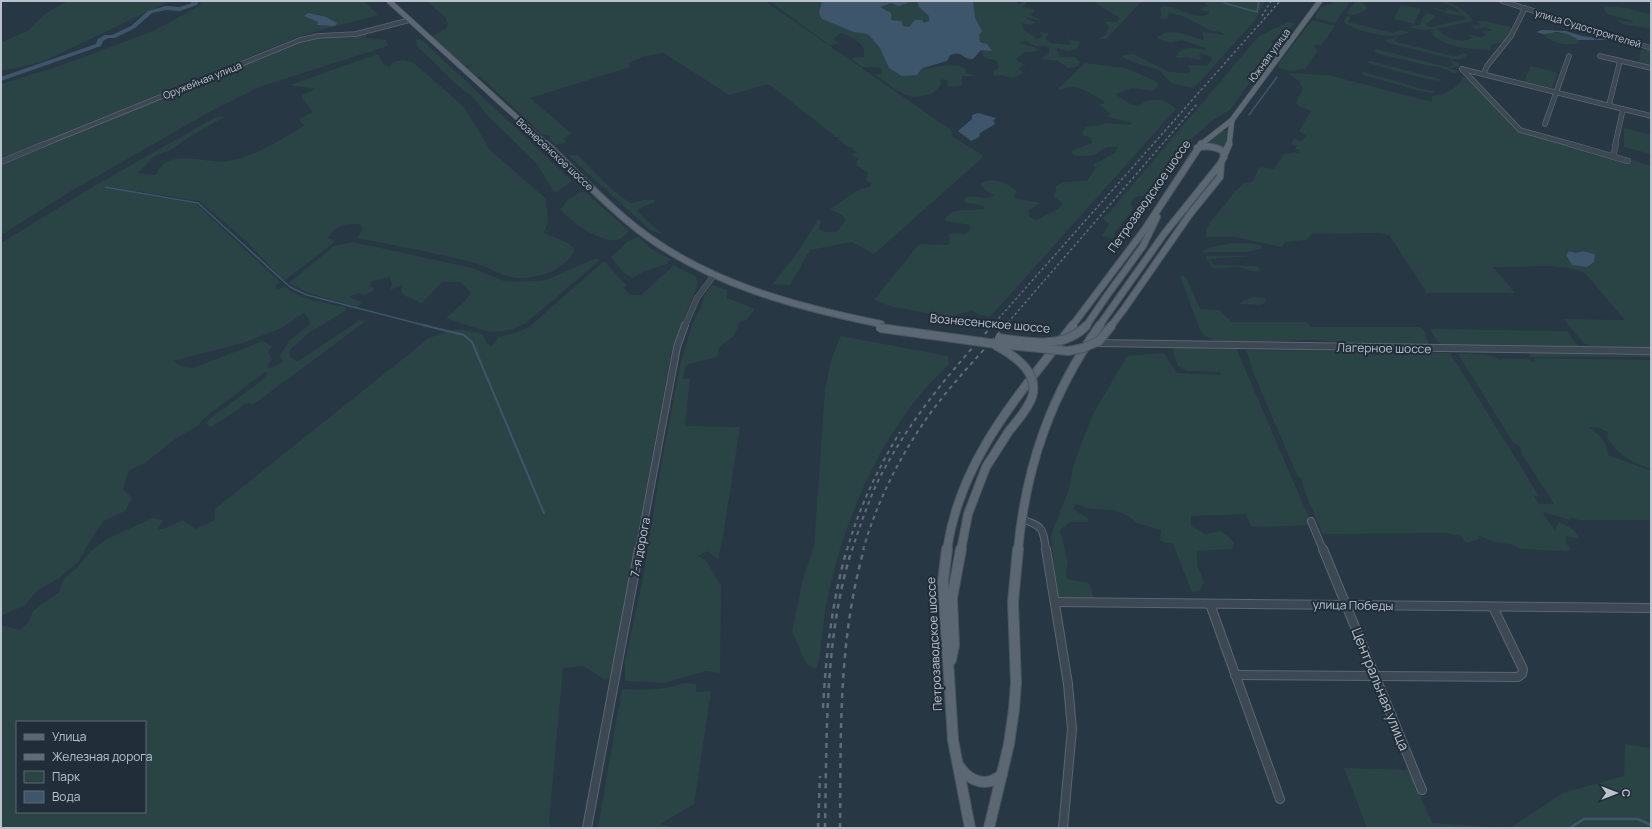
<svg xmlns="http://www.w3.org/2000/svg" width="1652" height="829" font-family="Manrope,sans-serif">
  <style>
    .green { fill: #2a4445; fill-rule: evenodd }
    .water { fill: #3e566c }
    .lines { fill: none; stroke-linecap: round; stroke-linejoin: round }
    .stream-far2 { stroke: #3e566c; stroke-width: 1.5 }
    .stream-far1 { stroke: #3e566c; stroke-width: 2 }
    .stream { stroke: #3e566c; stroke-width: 2.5 }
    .river { fill: #3e566c; fill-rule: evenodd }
    .minor-far3-casing { stroke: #5b6671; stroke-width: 5.5 }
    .minor-far2-casing { stroke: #5b6671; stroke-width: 6 }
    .minor-far1-casing { stroke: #5b6671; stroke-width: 8 }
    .minor-casing { stroke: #5b6671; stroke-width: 10 }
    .major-far3-casing { stroke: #495460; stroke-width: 6 }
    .major-far2-casing { stroke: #495460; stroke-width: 8 }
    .major-far1-casing { stroke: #495460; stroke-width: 10 }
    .major-casing { stroke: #495460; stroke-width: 12 }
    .minor-far3 { stroke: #3c4853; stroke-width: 4 }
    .minor-far2 { stroke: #3c4853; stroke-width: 5 }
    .minor-far1 { stroke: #3c4853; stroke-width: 6 }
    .minor { stroke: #3c4853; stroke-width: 8 }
    .major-far3 { stroke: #5b6773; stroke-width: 5 }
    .major-far2 { stroke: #5b6773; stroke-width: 6 }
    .major-far1 { stroke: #5b6773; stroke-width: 8 }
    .major { stroke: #5b6773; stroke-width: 10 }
    .rail-far2 { stroke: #5f6d7a; stroke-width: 1.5; stroke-dasharray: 2.5 2.5; stroke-linecap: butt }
    .rail-far1 { stroke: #5f6d7a; stroke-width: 2; stroke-dasharray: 4 4; stroke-linecap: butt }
    .rail { stroke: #5f6d7a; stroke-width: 2.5; stroke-dasharray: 5 5; stroke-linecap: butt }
    .major-bridge-far1-casing { stroke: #495460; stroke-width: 8; stroke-linecap: butt }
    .major-bridge-casing { stroke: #495460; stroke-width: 10; stroke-linecap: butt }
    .major-bridge-far1 { stroke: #5b6773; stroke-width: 6 }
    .major-bridge { stroke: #5b6773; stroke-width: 8 }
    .labels { text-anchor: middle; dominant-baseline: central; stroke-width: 4; stroke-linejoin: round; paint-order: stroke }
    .far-street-label { font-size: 10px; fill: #bac3cd; stroke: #212d39 }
    .street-label { font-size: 12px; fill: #bac3cd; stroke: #212d39 }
    .near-street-label { font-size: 14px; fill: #bac3cd; stroke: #212d39 }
  </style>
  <rect width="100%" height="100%" fill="#283744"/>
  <!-- green -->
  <g class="green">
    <path d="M68,1H170L42,62L1,71V42L28,31L45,14Z"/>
    <path d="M202,1H365L378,15L303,35L1,159V84L62,65L153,31L199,6Z"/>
    <path d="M427,1H765L951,130L953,137L983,155L982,158L874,254L852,242L810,250L790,285L773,284L800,249L818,219L821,221L819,229C824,234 831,232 838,231L846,220L842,215L830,209L858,190L871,186V183L866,180L868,173L856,165L858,164L856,161L859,159L851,154L857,152L851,148L853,147H848L838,139L840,138L839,137H836L770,85H765L729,95L664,53L645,56L628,63L630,67L530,98L572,134L564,138L566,143L555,145L549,138L550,136L542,134L482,78L484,77L483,76L478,77L467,68L472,65L464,66L431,37L447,28L448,24L446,18Z"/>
    <path d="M769,1H1015L1018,4L1027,1L1023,7L1033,9L1035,12L1029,14L1041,20H1035L1021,15L1036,23L1031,25L1021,23L1024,30L1037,39L1043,37L1040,32L1049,33L1045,39L1051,43L1068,45L1071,44L1067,39L1080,42L1077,49L1068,51L1057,48V50L1060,57H1074L1080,62L1078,66L1068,68L1058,61L1040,59L1049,54V48C1044,44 1042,47 1036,46C1028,44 1028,38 1018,43L1034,47L1038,50L1033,52H1025L1016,59L1017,61L1026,65L1019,68L1023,73L1013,78L1001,75L994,76L993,71L999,68L996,60L985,58L980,51L973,59C961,60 965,51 950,55L947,61L922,69L948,65L960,66L965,69V73L975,76H962V85L948,87V81L942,79L940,81L941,84C935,93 931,94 921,96C902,100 891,84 875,75L882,73L881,68L876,67H862L851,58L864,57V49C862,42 847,34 840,33L833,39L839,43L830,45Z"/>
    <path d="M1093,1H1139L1141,2L1106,39H1099V38L1106,35L1109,26L1105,23V22H1117L1120,18Z"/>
    <path d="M1207,1C1228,2 1244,1 1265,1L1255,20L1194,88L1173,84L1166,78L1159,70L1130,61L1121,56L1133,54L1169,72L1189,73L1190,71L1188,65L1207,66L1212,59L1210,56L1199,53L1201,59L1199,60L1187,57L1177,58L1176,56C1182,45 1195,48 1205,50L1206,48L1182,40L1170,43L1157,38C1169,26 1189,36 1202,40L1204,39L1202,34L1203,32L1225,35C1221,30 1213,32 1207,29C1195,22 1184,15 1169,13L1167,19L1159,18L1161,15L1160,8C1174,1 1191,22 1209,14V12L1199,9L1209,6L1205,4Z"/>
    <path d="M1330,1H1350L1335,23L1315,18C1322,1 1323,8 1334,3Z"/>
    <path d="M1355,1H1372L1362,3L1368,7C1364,13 1354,16 1347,14Z"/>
    <path d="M1438,1C1450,1 1468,10 1473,22C1454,23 1431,34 1412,28L1410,27L1421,24L1422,18L1427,13L1436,16L1425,25L1431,27L1466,19L1465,16L1448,14L1431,7L1447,11L1446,8L1460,13L1455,7Z"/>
    <path d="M1401,5L1421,9L1414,24L1394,19Z"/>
    <path d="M1604,6L1628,8L1651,15V29L1622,24L1616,20L1631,22L1634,21L1609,15L1605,11Z"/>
    <path d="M1347,16L1351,17L1348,22L1393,33L1402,30L1410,32C1391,41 1364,32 1346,24L1344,21Z"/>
    <path d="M1312,20L1335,26L1321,45H1313L1318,50L1305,69L1290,71L1278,68L1279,63Z"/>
    <path d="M1477,21H1485L1510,27L1511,28L1510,37L1505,41L1491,45L1490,50C1474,50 1439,47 1430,31L1437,29L1444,35L1454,40L1463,41L1473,38L1466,34L1480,37L1487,35L1482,32L1483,31H1493L1486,27L1477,29L1469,26L1481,25Z"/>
    <path d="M1288,22L1295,23L1284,35L1271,41L1274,47L1272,52L1230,110L1213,120L1188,142L1168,167L1151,196C1142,196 1135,194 1131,203L1133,209L1116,231L1113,239L1102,236L1109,224L1102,218L1108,214L1259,36Z"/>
    <path d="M1547,32L1568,34L1578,40L1579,43C1566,46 1552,44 1543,34Z"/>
    <path d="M368,33L365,38L386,40L388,46L259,87L213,110L68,193L1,235V164L301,41Z"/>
    <path d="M1397,37L1394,41L1452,56H1457L1464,53L1468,55L1462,59H1452L1389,43L1385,40Z"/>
    <path d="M420,39L423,41L572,181L557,192H554L537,164L487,115L473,97L456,84L418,47L416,40Z"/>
    <path d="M1376,49L1447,67L1453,65L1450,60L1460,63L1458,67L1447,68L1457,71L1456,73H1454L1436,66H1430L1379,54L1374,51Z"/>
    <path d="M1651,49V66L1639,62L1641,50Z"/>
    <path d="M378,54L384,65L390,67L393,62L403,60L414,63L464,107L490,150L546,199L548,223L543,233L568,243L575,250C565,270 539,279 517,278C503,277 491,268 477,264C440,253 396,246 357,238L363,229L360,224C346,224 335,225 328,238L335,241L332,244L284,281L247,242L200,201L104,186L103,187L196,204L280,282L276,285L277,290L285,286C295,299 328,303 345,307L346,310L306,335L290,350V357L296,361L300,360L360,320L366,321L254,404L246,403L236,411L211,427L206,423L212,417L261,381L268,374L265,372L208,415L197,426L175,439L145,463L129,470L123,489L132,498L125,511L104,521L93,536L78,562L59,578L38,590L25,605L1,616V243L96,185L216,117L226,116L189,137L172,149L153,157L138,173L156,175C166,149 200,161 220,162C226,162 235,160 241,158C263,152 284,137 304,126L299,119L313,112L302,98V95L316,89L290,85ZM304,313L309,319L310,324L289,341L279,357L284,361L272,368L267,367L272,359L268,352L272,346L263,341L193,368L182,366L173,361L246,342L281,328Z"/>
    <path d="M1369,61H1371L1443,80C1436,84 1383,67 1372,64L1367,63Z"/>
    <path d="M1085,63L1125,68L1156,81L1158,87L1152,91L1133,88L1115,94L1130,104L1138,106C1142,105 1143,102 1146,101C1158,98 1168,101 1176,109L990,317L979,315L972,310L950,317L893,307L874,300L919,244L948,245L950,242L949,235L951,233L965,234L970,231V225L945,221C949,205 973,212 984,209V206L964,202L965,197C975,194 984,202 994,195L985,190L980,184C991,175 1007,183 1017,191L1014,198L1041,203L1029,210V217L1037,220L1058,209L1063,204L1053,196L1056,192V186L1063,182L1087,181L1096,167L1093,164C1101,162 1107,156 1115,153L1118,147C1107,145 1104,149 1096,154C1091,157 1079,155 1074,156L1071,151L1092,143L1091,138L1083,135L1082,132L1086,127L1102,125L1105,123L1131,125L1132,123L1108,117L1110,113L1099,105L1104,103V101C1095,96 1084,88 1074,87C1068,86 1064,91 1058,89Z"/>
    <path d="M1531,66L1558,73L1552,88L1524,81Z"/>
    <path d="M1363,72L1403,83L1420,89L1435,91L1434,93L1424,92L1363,75L1361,74Z"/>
    <path d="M1288,73L1328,75L1432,102V96C1444,96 1459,87 1463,77L1473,82L1518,131L1629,162L1632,160L1651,166V347L1589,346L1583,343L1564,319L1625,320L1585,273L1568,268L1551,266L1493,267L1515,293H1427L1390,236L1380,233L1312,234L1306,240L1285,242L1282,247L1235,237H1206V231L1210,222L1227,202L1234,192L1244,183L1252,182C1257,176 1256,172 1260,167L1274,169L1285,153L1289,154L1294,152L1298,153L1300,150L1296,149L1297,146L1291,144L1294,139L1302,141L1307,135L1299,131L1311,111L1298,106L1296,103L1303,89L1299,81ZM1569,251L1576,253L1583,251L1595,254L1594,262L1587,267L1572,265L1566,255Z"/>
    <path d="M1624,128L1651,135V154L1624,147Z"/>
    <path d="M1223,130L1228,131L1224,150L1206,144Z"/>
    <path d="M568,155H578C594,172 612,192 631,203L644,200H655V202L640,208L637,211C646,218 653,227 662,233L660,234L650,230Z"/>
    <path d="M583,191L586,193L629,231C625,235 622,239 616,240C599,242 570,222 561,209L568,199Z"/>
    <path d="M639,237L650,248L670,259L667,264L645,271L632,278L624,273L611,257C622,250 625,239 639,237Z"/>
    <path d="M353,242L472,268L504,281L518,282L546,280L596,258L600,260L526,323L513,329L504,331L491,332L472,327L446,318L464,302L471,293L461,282H442L422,303L403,295L401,290L402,285L390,290L392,284L390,277L372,281L370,286L374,288L373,291L364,295L360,293L348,297L362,302L357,307L308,293L289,283L334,246Z"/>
    <path d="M1232,243H1244L1262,245L1261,249L1245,252H1201L1208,248Z"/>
    <path d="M1207,256H1252L1210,259L1213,265L1257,266L1260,271C1253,273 1245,268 1238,267C1229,266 1224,270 1213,268L1206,258Z"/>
    <path d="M604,261L626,285L624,288L630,295H641L674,265L696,277L698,285L672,348L612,675L605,680L584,666L563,668L549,820L551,828H1V625L20,630L28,623L33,611L59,592L65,577L77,568L90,552L107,539L153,518L163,520L158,529H163L183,520L195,529L215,520V509L429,338C454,328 457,328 483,334L486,342L491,346L495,343L499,337L515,333L529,327ZM17,722H145V812H17Z"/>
    <path d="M1180,276H1184L1186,278L1200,309L1219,310L1232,322H1306L1311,327H1420L1424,330L1429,344H1366L1313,340L1252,342L1215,341L1204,335L1200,330Z"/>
    <path d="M712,285L727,290V298L755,309L746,320L740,322L734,336L720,346L717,357L686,365L683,379L690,378L685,426L740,427L723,536L718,559L707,551L698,556L706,560L721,586L720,673L706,671L664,683L625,681V661L643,578L662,460L681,361L693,322L701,308L704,296Z"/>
    <path d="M1253,297L1265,298L1266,302L1261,305L1239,304L1244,300Z"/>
    <path d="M1430,329L1567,331L1578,346L1468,344L1448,346L1443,345L1437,341Z"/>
    <path d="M841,336L948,356L949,364C936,377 923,390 912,405C869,461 841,532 827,601C823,620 822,642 819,661L816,668L809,666L805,661L792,631L803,579L814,547L825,390L831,360Z"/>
    <path d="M1175,348H1236L1312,525L1251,527L1246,514L1191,516V526L1205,534L1220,531L1229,537L1234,543L1232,549L1197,551V565L1204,582L1200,591L1192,592L1173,544L1160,541L1161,530L1137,523L1128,516L1114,510L1091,509L1076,504L1073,509L1088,518V522H1070L1060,530L1068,563L1066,570L1067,579L1089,583L1094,598L1061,599L1057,594L1051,535L1069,489L1074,464L1092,416L1127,356L1164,353L1176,373L1221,375L1220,372L1187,371L1178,366L1172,349Z"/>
    <path d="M1246,350L1450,353L1539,496H1534L1539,504H1554L1522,454L1520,447L1513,442L1458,354C1471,355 1491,352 1501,361V359H1530L1531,362H1535L1534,358L1651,360V469C1632,463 1617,454 1607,437L1608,432L1597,427H1589C1599,435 1608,442 1608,455L1651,471V520H1579L1570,517V520L1544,512L1543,514L1555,530L1559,522L1571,528L1578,535V539L1566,536V543L1571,549L1567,551L1521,549L1510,544L1495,542L1478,535L1480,539L1466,543L1461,536L1446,533L1323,534L1305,493L1302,480L1297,475L1253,372Z"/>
    <path d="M1529,353L1651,355V357H1531Z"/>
    <path d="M685,683L696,684V692L711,691L694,804L660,824L676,828H598L622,689C645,691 663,690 685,683Z"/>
    <path d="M1625,744L1651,748V828H1510L1563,793L1624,776Z"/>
    <path d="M1344,768L1409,770L1432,823L1504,828H1367Z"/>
  </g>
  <!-- water -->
  <g class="water">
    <path d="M822,1H913L899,6L891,3L880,7L891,13V20L901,21L903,26L909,27L915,20H922L924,23L929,21V16L919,7L917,1H973L975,18L982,31L979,35L980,42L987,44L992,51L981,50L973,59C961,60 965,50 950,55L947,61L922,68L917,75L902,76L889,68L880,48L868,34L854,32L822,19L819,13Z"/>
    <path d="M308,13L326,17L337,23L335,26L317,25L318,22L304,16Z"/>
    <path d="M1542,30L1566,31L1582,36L1611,40H1578L1568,34L1557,32L1543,34L1536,32Z"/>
    <path d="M978,113L996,118L993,121L995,124L980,133L979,137L971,141L958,131L972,119V115Z"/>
    <path d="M1569,251L1576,253L1583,251L1595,254L1594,262L1587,267L1572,265L1566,255Z"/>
  </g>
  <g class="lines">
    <!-- stream-far2 -->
    <g class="stream-far2">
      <path d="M1224,3L1257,12L1259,1"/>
      <path d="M1249,115L1277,77"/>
      <path d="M105,187L198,203L290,287L307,295L427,326"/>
    </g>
    <!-- stream-far1 -->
    <path class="stream-far1" d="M423,325L464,335L472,342L544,513"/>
    <!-- stream -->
    <path class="stream" d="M1570,828L1584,819H1638L1651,825"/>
    <!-- river -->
    <path class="river" d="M188,1H199L197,5L180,11L166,10L152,13L135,28L115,38H108L103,41L101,46L1,81V77L96,44L98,39L105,35H112L131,26L148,11L165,6L180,7L192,3Z"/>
    <defs>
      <g id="minor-far3">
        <path d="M1502,1L1651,48"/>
        <path d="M1600,56L1651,68"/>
        <path d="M1462,69L1520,130L1574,145"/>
        <path d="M1462,69L1651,116"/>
        <path d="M1484,73L1487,66L1511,36L1525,8"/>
        <path d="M1609,105L1620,61"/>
        <path d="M1545,124L1569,56"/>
        <path d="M42,145L300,40L318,36L356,34L410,20"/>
        <path d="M1615,145L1623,109"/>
      </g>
      <g id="minor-far2">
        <path d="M1570,144L1628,161"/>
        <path d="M1613,157L1616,144"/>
        <path d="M1,162L44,144"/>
        <path d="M685,326L697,298L715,274"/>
      </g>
      <g id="minor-far1">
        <path d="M1095,343L1651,351"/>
        <path d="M1021,519C1043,526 1043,528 1046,550"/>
        <path d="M1311,521L1323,550"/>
        <path d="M639,550L677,347L685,325"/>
      </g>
      <g id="minor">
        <path d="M1046,549L1068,684L1072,729L1063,828"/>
        <path d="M1323,549L1422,790"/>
        <path d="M1056,602L1651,608"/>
        <path d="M1210,604L1280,799"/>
        <path d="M1235,675L1518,677L1522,674L1523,669L1493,607"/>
        <path d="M587,828L639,549"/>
      </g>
      <g id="major-far3">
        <path d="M389,1L547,145"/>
        <path d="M1200,145L1232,120L1320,1"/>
        <path d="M1229,145L1232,120"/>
      </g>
      <g id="major-far2">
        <path d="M546,144C577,173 606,205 640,231C709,284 797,307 881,324"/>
        <path d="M1197,148C1206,145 1214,146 1223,151L1224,157"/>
        <path d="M1108,294L1143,246L1157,217"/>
        <path d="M1124,309L1190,214L1220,177L1221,163"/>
        <path d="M1072,326L1145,229L1201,144"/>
        <path d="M1099,326L1164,234L1221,163L1229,144"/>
      </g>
      <g id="major-far1">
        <path d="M947,550C960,459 1019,395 1073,325"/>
        <path d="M961,550L968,514L986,467L1009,431"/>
        <path d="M1018,550C1026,466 1051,394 1100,325"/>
      </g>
      <g id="major">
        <path d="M947,549L943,581L953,740L970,828"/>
        <path d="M951,660L954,645L952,598L961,549"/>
        <path d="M960,767C970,782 988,788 1002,774"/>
        <path d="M989,828L1009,744L1014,709L1016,683L1013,602L1018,549"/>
      </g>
    </defs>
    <!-- minor-far3 casing -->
    <use href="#minor-far3" class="minor-far3-casing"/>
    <!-- minor-far2 casing -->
    <use href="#minor-far2" class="minor-far2-casing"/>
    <!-- minor-far1 casing -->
    <use href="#minor-far1" class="minor-far1-casing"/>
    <!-- minor casing -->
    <use href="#minor" class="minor-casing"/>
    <!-- major-far3 casing -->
    <use href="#major-far3" class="major-far3-casing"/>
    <!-- major-far2 casing -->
    <use href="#major-far2" class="major-far2-casing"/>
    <!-- major-far1 casing -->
    <use href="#major-far1" class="major-far1-casing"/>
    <!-- major casing -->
    <use href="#major" class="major-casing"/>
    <!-- minor-far3 -->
    <use href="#minor-far3" class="minor-far3"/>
    <!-- minor-far2 -->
    <use href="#minor-far2" class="minor-far2"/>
    <!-- minor-far1 -->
    <use href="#minor-far1" class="minor-far1"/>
    <!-- minor -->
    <use href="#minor" class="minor"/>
    <!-- major-far3 -->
    <use href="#major-far3" class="major-far3"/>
    <!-- major-far2 -->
    <use href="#major-far2" class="major-far2"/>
    <!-- major-far1 -->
    <use href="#major-far1" class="major-far1"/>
    <!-- major -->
    <use href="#major" class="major"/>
    <!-- rail-far2 -->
    <g class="rail-far2">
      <path d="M1262,16L1271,1"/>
      <path d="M992,326L1280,1"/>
      <path d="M1005,326L1197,104"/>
    </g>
    <!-- rail-far1 -->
    <g class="rail-far1">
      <path d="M847,550C859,508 877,470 900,432"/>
      <path d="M852,550C860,526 868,502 879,479C908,422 950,372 993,325"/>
      <path d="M863,550C878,498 904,447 938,403C959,376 983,351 1006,325"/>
    </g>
    <!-- rail -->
    <g class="rail">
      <path d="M823,708C826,654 832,601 847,549"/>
      <path d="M818,828L820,776"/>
      <path d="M825,828C827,736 824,638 852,549"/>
      <path d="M840,828C841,734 838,641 864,549"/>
    </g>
    <defs>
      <g id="major-bridge-far1">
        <path d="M1086,326L1108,294"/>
        <path d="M1111,326L1124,309"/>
      </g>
      <g id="major-bridge">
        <path d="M880,328L989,343L1068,351L1083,348L1099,341L1112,325"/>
        <path d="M999,338C1029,342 1064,350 1087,325"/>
        <path d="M995,345C1014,355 1040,372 1032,397C1028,409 1017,421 1009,431"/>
      </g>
    </defs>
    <!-- major-bridge-far1 casing -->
    <use href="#major-bridge-far1" class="major-bridge-far1-casing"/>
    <!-- major-bridge casing -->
    <use href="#major-bridge" class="major-bridge-casing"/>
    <!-- major-bridge-far1 -->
    <use href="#major-bridge-far1" class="major-bridge-far1"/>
    <!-- major-bridge -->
    <use href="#major-bridge" class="major-bridge"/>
  </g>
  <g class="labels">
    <!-- far-street labels -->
    <g class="far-street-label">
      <text transform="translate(1588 28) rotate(17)">улица Судостроителей</text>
      <text transform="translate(1269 55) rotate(-54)">Южная улица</text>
      <text transform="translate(202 80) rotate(-22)">Оружейная улица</text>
      <text transform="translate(555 154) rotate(43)">Вознесенское шоссе</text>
    </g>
    <!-- street labels -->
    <g class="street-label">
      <text transform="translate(1149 196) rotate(-55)">Петрозаводское шоссе</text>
      <text transform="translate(990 323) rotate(5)">Вознесенское шоссе</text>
      <text transform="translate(1384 348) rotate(1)">Лагерное шоссе</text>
      <text transform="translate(640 547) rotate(-79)">7-я дорога</text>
      <text transform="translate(1353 605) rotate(1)">улица Победы</text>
      <text transform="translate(934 644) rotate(-93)">Петрозаводское шоссе</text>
    </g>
    <!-- near-street labels -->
    <g class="near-street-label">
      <text transform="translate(1381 689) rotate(68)">Центральная улица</text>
    </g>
  </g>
  <!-- border -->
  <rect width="1652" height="829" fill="none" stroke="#bac3cd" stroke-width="4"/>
  <!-- legend -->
  <rect x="16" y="721" width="130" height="92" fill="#212d39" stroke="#5e6974"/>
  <rect x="24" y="734" width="20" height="6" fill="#5b6773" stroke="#5e6974"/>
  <text x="52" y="741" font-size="12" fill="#bac3cd">Улица</text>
  <rect x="24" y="754" width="20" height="6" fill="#5f6d7a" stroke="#5e6974"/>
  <text x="52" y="761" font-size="12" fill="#bac3cd">Железная дорога</text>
  <rect x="24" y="771" width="20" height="12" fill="#2a4445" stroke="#5e6974"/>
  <text x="52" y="781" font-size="12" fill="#bac3cd">Парк</text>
  <rect x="24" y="791" width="20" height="12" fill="#3e566c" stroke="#5e6974"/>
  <text x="52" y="801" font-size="12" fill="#bac3cd">Вода</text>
  <!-- north arrow -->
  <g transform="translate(1616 793) rotate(90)" stroke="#212d39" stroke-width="3" paint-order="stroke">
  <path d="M0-3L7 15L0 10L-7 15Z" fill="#bac3cd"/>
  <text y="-6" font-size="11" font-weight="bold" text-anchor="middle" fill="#bac3cd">С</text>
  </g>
</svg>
